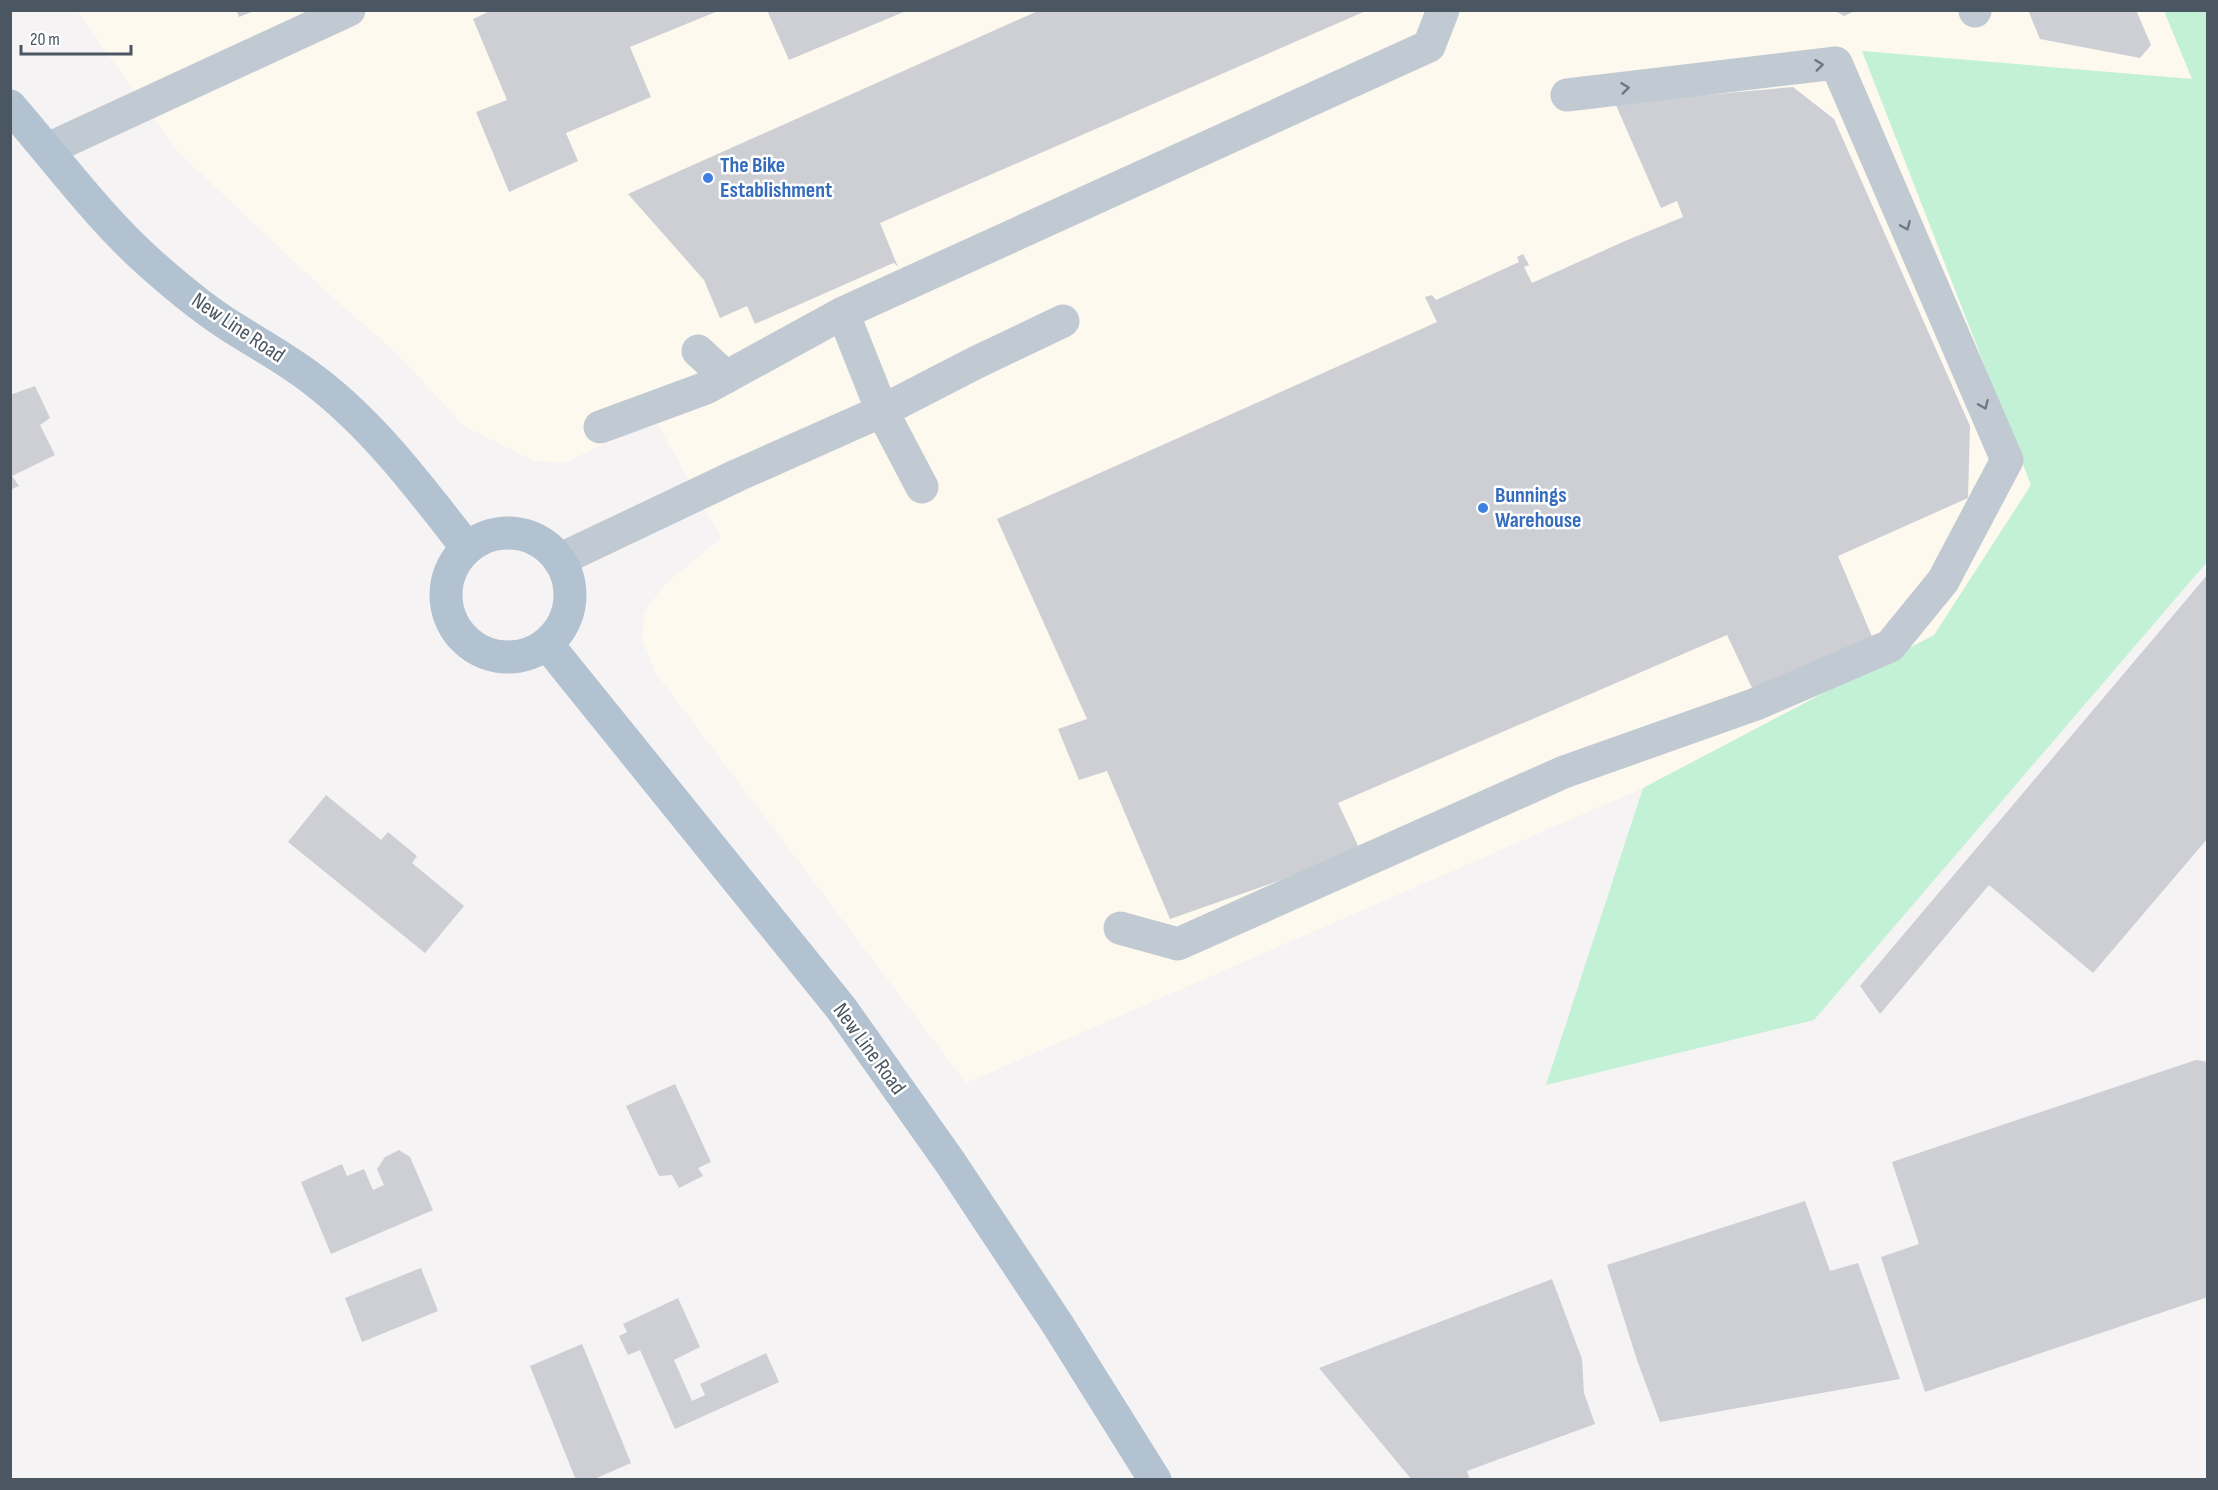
<svg xmlns="http://www.w3.org/2000/svg" width="2218" height="1490" font-family="'Sofia Sans Condensed',sans-serif">
  <style>
    .commercial { fill: #fdf9ef }
    .green { fill: #c3f1d5 }
    .building { fill: #cdcfd5 }
    .lines { fill: none; stroke-linecap: round; stroke-linejoin: round }
    .minor { stroke: #c1cad2; stroke-width: 33 }
    .major { stroke: #b3c2d1; stroke-width: 33 }
    .oneway { stroke: #6e7983 }
    .shop-dot { fill: #3f7fe0; stroke: #fff; stroke-width: 2 }
    .labels { text-anchor: middle; dominant-baseline: central; stroke-width: 5; stroke-linejoin: round; paint-order: stroke }
    .shop-label { font-size: 22px; font-weight: bold; fill: #366cbe; stroke: #fff; text-anchor: start }
    .street-label { font-size: 22px; fill: #4a5661; stroke: #fff }
  </style>
  <rect width="100%" height="100%" fill="#f5f3f3"/>
  <!-- commercial -->
  <path class="commercial" d="M2164,10L2193,79L1862,51L2032,485L1934,635L1643,788L966,1083L655,672L642,638L644,613L664,585L721,538L655,419L565,463L534,461L464,426L397,354L321,287L177,151L77,11Z"/>
  <!-- green -->
  <path class="green" d="M2164,11H2207V562L1814,1020L1546,1085L1643,788L1934,635L2031,485L1862,51L2192,79Z"/>
  <!-- building -->
  <g class="building">
    <path d="M236,10H254V11L239,17Z"/>
    <path d="M492,10H718V11L630,47L651,97L566,133L578,161L509,192L476,112L507,100L473,19Z"/>
    <path d="M767,10H906V11L789,60Z"/>
    <path d="M1040,10H1368L880,223L898,267L894,263L891,264L755,324L747,306L720,318L704,280L628,194Z"/>
    <path d="M1834,10H1857L1844,16Z"/>
    <path d="M2028,10H2136L2151,45L2140,58L2040,39Z"/>
    <path d="M1793,87L1834,119L1970,426L1968,498L1838,556L1873,639L1753,690L1727,635L1338,803L1361,852L1170,919L1107,771L1079,780L1058,729L1087,719L997,519L1437,322L1425,297L1432,295L1436,300L1519,262L1517,257L1523,254L1529,265L1524,267L1532,283L1625,241L1683,217L1677,201L1661,208L1615,103Z"/>
    <path d="M35,386L50,418L40,425L55,455L12,476L19,486L10,490V395Z"/>
    <path d="M2208,574V838L2093,973L1989,885L1880,1014L1860,986Z"/>
    <path d="M326,795L381,840L388,832L417,856L412,863L464,906L425,953L288,842Z"/>
    <path d="M2196,1060L2208,1062V1297L1925,1392L1881,1257L1919,1244L1892,1162Z"/>
    <path d="M675,1084L711,1162L698,1168L703,1176L679,1188L672,1175L659,1176L626,1106Z"/>
    <path d="M399,1150L410,1157L433,1210L331,1254L301,1182L342,1164L347,1176L364,1169L373,1190L384,1185L377,1169L385,1157Z"/>
    <path d="M1805,1201L1830,1271L1858,1263L1900,1379L1660,1422L1637,1360L1607,1265Z"/>
    <path d="M421,1268L438,1311L362,1342L345,1298Z"/>
    <path d="M1552,1279L1582,1359L1584,1393L1595,1424L1467,1471L1470,1480H1412L1319,1368Z"/>
    <path d="M678,1298L700,1347L674,1360L692,1401L705,1395L700,1384L766,1353L779,1382L675,1429L640,1350L628,1355L619,1336L627,1332L623,1324Z"/>
    <path d="M582,1344L631,1463L592,1480H576L530,1366Z"/>
  </g>
  <g class="lines">
    <!-- minor -->
    <g class="minor">
      <path d="M1975,10V11"/>
      <path d="M48,149L349,10"/>
      <path d="M698,351L726,377"/>
      <path d="M600,427L706,388L843,313"/>
      <path d="M922,487L882,411L843,313L1429,46L1443,10"/>
      <path d="M559,560L738,475L882,411L975,363L1063,321"/>
      <path d="M1120,928L1178,944L1564,772L1756,704L1890,646L1943,581L2007,460L1836,63L1567,95"/>
    </g>
    <!-- major -->
    <g class="major">
      <path d="M10,106C57,160 99,218 152,265C178,288 205,311 235,329C262,346 290,361 315,381C375,427 421,489 467,548"/>
      <circle cx="508" cy="595" r="62"/>
      <path d="M547,644L841,1008L950,1162L1058,1325L1155,1480"/>
    </g>
  </g>
  <!-- one-way arrows -->
  <defs><path id="oneway-chevron" d="M-2-3.5L2.5 0L-2 3.5" fill="none" stroke-width="1.6" stroke-linecap="round" stroke-linejoin="round" transform="scale(1.5)"/></defs>
  <g class="oneway">
    <use href="#oneway-chevron" transform="translate(1819 65) rotate(-7)"/>
    <use href="#oneway-chevron" transform="translate(1625 88) rotate(-7)"/>
    <use href="#oneway-chevron" transform="translate(1906 226) rotate(67)"/>
    <use href="#oneway-chevron" transform="translate(1984 405) rotate(67)"/>
  </g>
  <!-- markers -->
  <g class="shop-dot">
    <circle cx="708" cy="178" r="6"/>
    <circle cx="1483" cy="508" r="6"/>
  </g>
  <g class="labels">
    <!-- shop labels -->
    <g class="shop-label">
      <text x="720" y="165">The Bike<tspan x="720" dy="25">Establishment</tspan></text>
      <text x="1495" y="495">Bunnings<tspan x="1495" dy="25">Warehouse</tspan></text>
    </g>
    <!-- street labels -->
    <g class="street-label">
      <text transform="translate(238 328) rotate(34)">New Line Road</text>
      <text transform="translate(869 1049) rotate(54)">New Line Road</text>
    </g>
  </g>
  <!-- border -->
  <rect width="2218" height="1490" fill="none" stroke="#4a5661" stroke-width="24"/>
  <!-- scale -->
  <path d="M21 45v9h110v-9" fill="none" stroke="#4a5661" stroke-width="3"/>
  <text x="30" y="45" font-size="18" fill="#4a5661" stroke="#ffffff" stroke-width="4.5" paint-order="stroke">20 m</text>
</svg>
